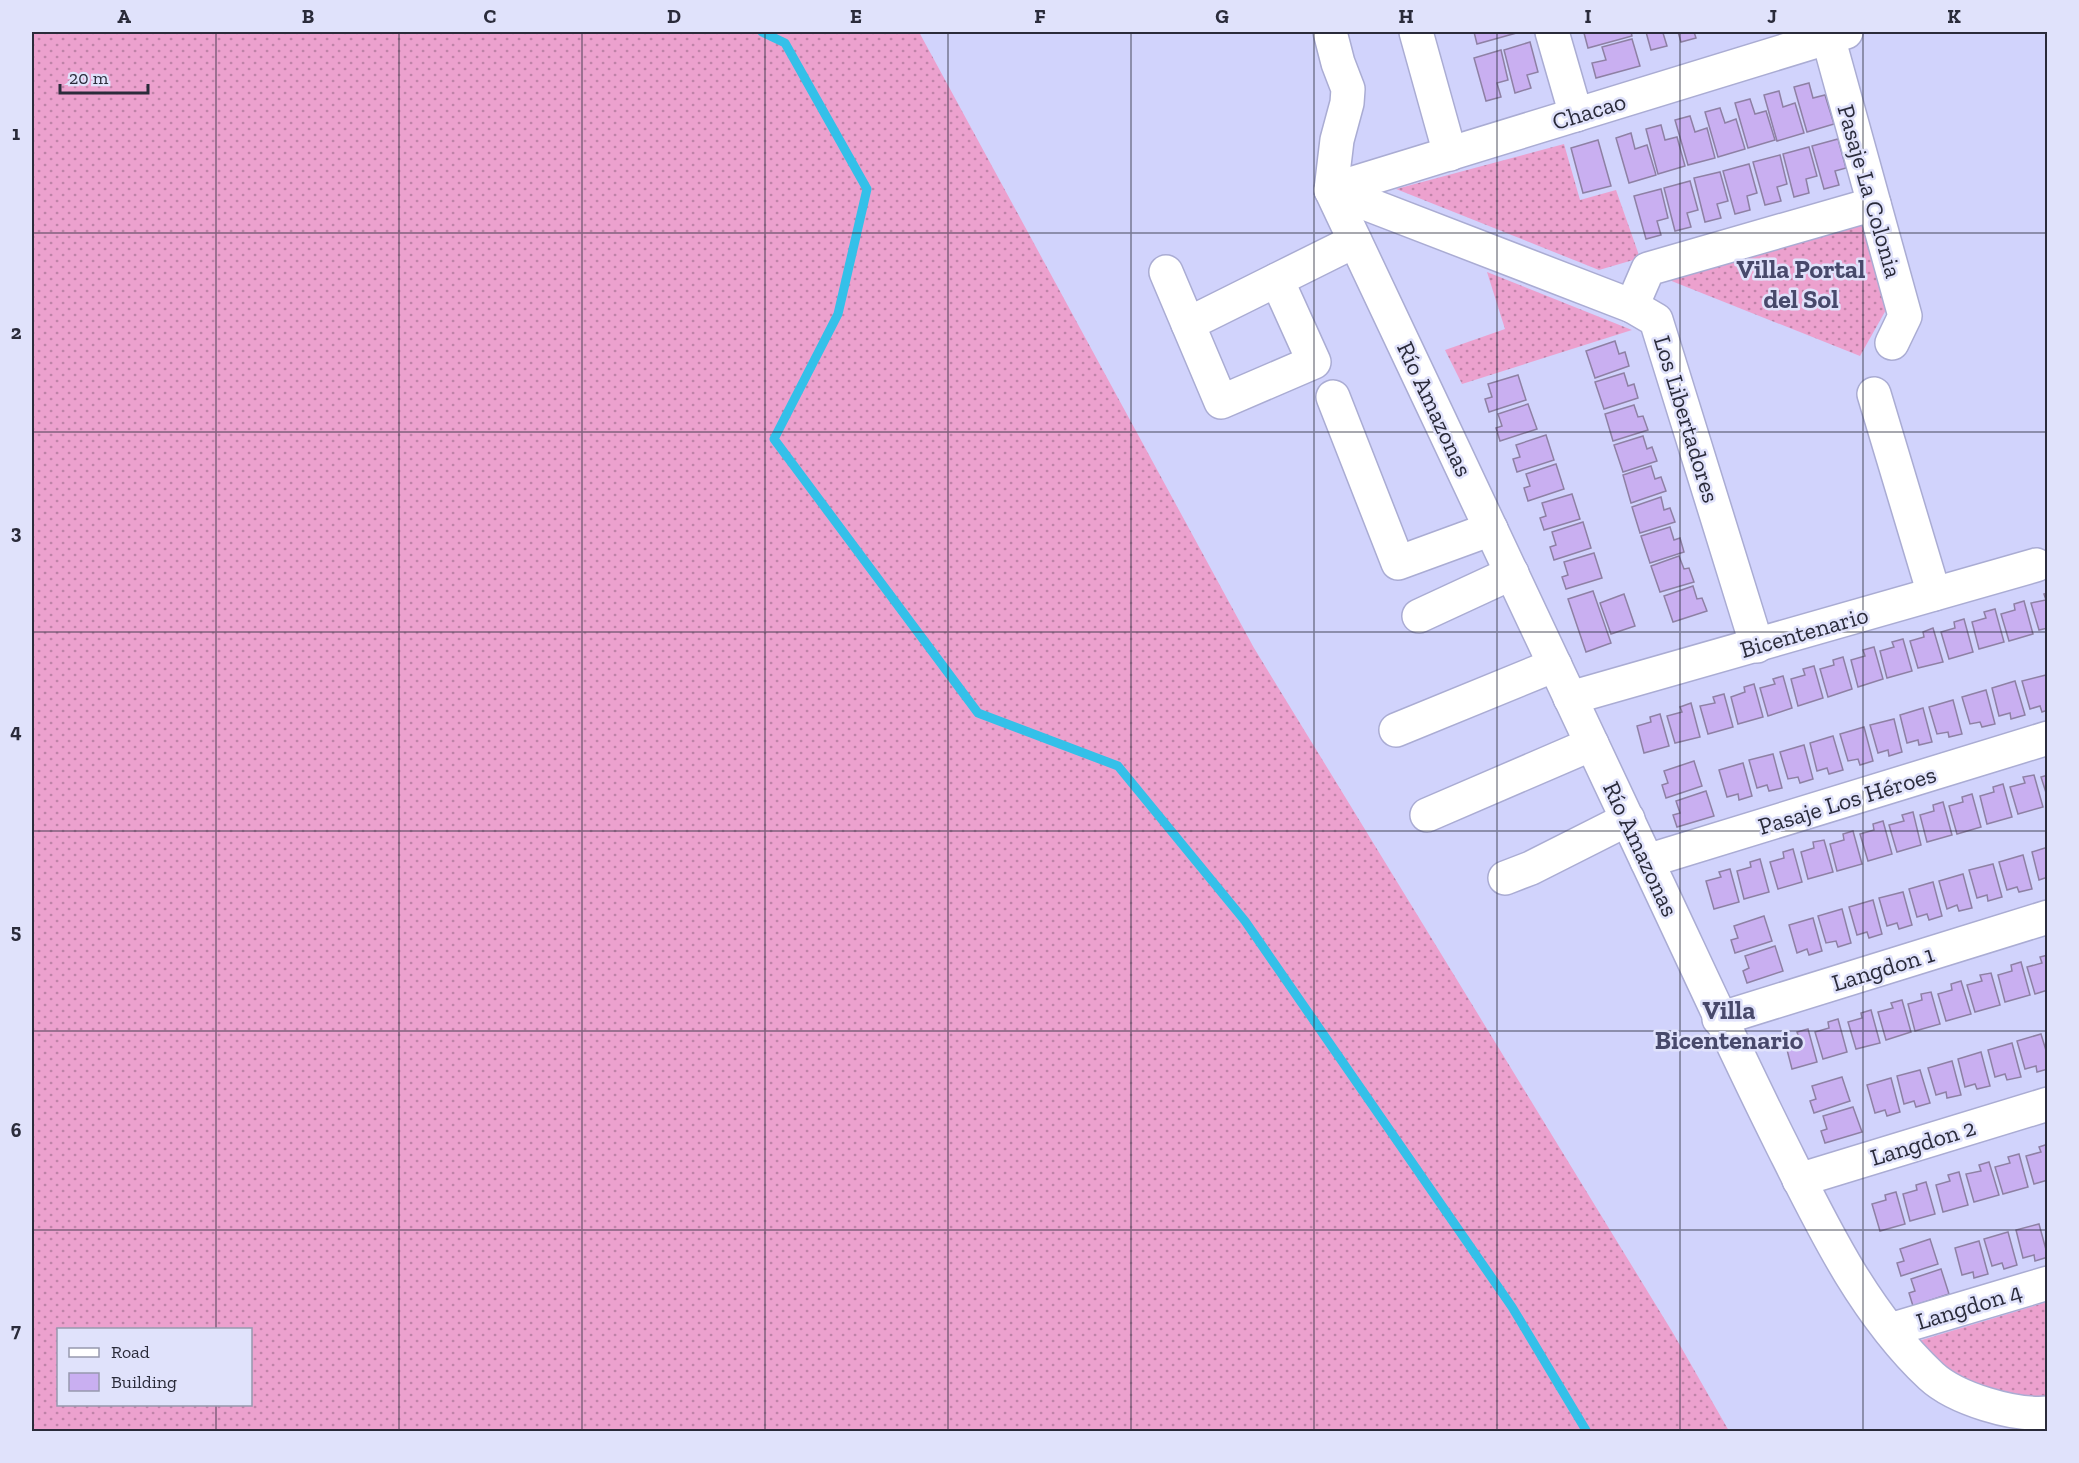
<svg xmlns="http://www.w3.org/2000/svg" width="2079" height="1463" font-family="'Zilla Slab',serif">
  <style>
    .grass { fill: url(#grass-dots); fill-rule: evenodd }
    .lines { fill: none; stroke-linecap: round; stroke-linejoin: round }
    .stream { stroke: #34c0e9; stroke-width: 9 }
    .building { fill: #c9aff1; stroke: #8e80a4; stroke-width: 1.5 }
    .minor-casing { stroke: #aaacd3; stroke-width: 36 }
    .minor { stroke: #fff; stroke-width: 33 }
    .grid { fill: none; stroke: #2a2b3a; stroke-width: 1.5; stroke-opacity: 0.55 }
    .labels { text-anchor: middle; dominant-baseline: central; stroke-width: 5; stroke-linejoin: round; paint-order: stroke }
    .street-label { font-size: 24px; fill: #2a2b3a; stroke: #e0e2fb }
    .neighbourhood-label { font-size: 26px; font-weight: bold; fill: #48496b; stroke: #e0e2fb }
    .neatline { fill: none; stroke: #2a2b3a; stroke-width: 2 }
    .grid-label { font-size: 20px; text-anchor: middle; font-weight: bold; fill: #2a2b3a }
  </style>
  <defs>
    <pattern id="grass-dots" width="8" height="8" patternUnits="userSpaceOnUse" patternTransform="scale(1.5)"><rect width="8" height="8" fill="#eca1ce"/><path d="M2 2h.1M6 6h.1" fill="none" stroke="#bf83a8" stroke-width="1.8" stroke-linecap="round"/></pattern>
  </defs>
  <rect width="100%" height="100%" fill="#d1d3fc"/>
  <!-- grass -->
  <g class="grass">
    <path d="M32,32H919L1254,648L1673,1333L1729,1431H32ZM58,1330H250V1404H58Z"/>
    <path d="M1564,144L1580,200L1616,190L1640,258L1599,270L1396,189Z"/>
    <path d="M1861,217L1891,301L1860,356L1664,278Z"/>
    <path d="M1487,272L1632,330L1462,384L1445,350L1505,329Z"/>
    <path d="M2047,1302V1404L1968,1383L1933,1359L1915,1342Z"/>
  </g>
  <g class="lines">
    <!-- stream -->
    <path class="stream" d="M762,32L785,43L867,189L838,314L774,439L978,713L1118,766L1245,921L1512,1307L1587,1432"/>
  </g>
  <!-- building -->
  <g class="building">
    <path d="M1474,32H1520L1477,44Z"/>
    <path d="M1591,32H1631L1632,36L1588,48L1584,33Z"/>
    <path d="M1646,32H1668L1663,33L1667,46L1651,50Z"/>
    <path d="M1678,32H1694L1696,38L1681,42Z"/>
    <path d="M1632,39L1640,66L1596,78L1592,63L1606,60L1602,47Z"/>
    <path d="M1530,42L1538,72L1527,75L1531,88L1515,93L1504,50Z"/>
    <path d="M1501,50L1508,80L1497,83L1501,97L1486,101L1474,58Z"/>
    <path d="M1809,83L1813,98L1825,95L1834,124L1807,132L1794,87Z"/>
    <path d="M1779,91L1783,107L1795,103L1804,133L1777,141L1764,95Z"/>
    <path d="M1750,99L1755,114L1766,111L1775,140L1748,148L1735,103Z"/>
    <path d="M1720,108L1725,123L1736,119L1745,149L1718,157L1705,112Z"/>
    <path d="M1690,116L1695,132L1707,128L1715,158L1688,165L1675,120Z"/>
    <path d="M1661,125L1665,140L1677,137L1685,166L1658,174L1646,129Z"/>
    <path d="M1631,133L1635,149L1647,145L1656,175L1629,183L1616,138Z"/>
    <path d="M1838,139L1846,168L1835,171L1839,185L1824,189L1812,146Z"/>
    <path d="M1598,140L1611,186L1583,193L1571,148Z"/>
    <path d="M1809,147L1817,176L1806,179L1809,193L1794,197L1783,154Z"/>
    <path d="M1780,155L1787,184L1777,187L1781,201L1765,205L1753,162Z"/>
    <path d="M1749,164L1757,193L1747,196L1750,210L1735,214L1723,171Z"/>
    <path d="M1720,172L1728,201L1717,204L1721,218L1705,222L1694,178Z"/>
    <path d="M1690,181L1698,210L1687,213L1691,227L1675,231L1664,188Z"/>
    <path d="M1661,189L1668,218L1657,221L1661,235L1646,239L1634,196Z"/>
    <path d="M1615,341L1619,354L1625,352L1629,366L1595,378L1586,351Z"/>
    <path d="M1624,373L1628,386L1634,384L1638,398L1604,409L1595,382Z"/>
    <path d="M1518,375L1526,400L1489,412L1485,399L1492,397L1488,384Z"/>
    <path d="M1528,404L1537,429L1500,441L1496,428L1502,426L1498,414Z"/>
    <path d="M1634,405L1638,417L1643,416L1648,430L1613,441L1605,414Z"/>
    <path d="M1546,435L1554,460L1517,472L1513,459L1520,457L1516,445Z"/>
    <path d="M1643,436L1647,449L1652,447L1657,461L1623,472L1614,445Z"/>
    <path d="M1556,464L1564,489L1528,501L1524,488L1530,486L1526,474Z"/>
    <path d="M1651,466L1655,479L1661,477L1666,491L1631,503L1623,475Z"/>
    <path d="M1572,494L1580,519L1544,530L1540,518L1546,516L1542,503Z"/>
    <path d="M1661,497L1664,510L1670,508L1675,522L1640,533L1632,507Z"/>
    <path d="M1583,522L1591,548L1554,560L1550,547L1556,545L1552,532Z"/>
    <path d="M1670,527L1674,540L1680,538L1684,552L1650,563L1641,536Z"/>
    <path d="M1594,553L1602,578L1566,589L1562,577L1568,575L1564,562Z"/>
    <path d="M1679,556L1684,569L1689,568L1694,582L1660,592L1651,566Z"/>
    <path d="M1693,586L1697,599L1702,598L1707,611L1673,622L1664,596Z"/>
    <path d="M1593,591L1611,643L1586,652L1568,599Z"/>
    <path d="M2048,593V628L2039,630L2031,603L2046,600L2044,594Z"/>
    <path d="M1624,594L1635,626L1611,634L1600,603Z"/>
    <path d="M2024,601L2033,634L2009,641L2001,614L2015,610L2014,604Z"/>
    <path d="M1995,609L2004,642L1979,649L1972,622L1986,618L1984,612Z"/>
    <path d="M1964,619L1973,652L1949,659L1941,632L1955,628L1954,622Z"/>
    <path d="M1933,628L1943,662L1918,668L1910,641L1924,637L1923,632Z"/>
    <path d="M1903,639L1912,671L1887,678L1880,651L1894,647L1892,642Z"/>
    <path d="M1874,647L1883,679L1858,687L1851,660L1865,656L1863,650Z"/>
    <path d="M1843,657L1852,689L1828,697L1820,669L1834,665L1833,660Z"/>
    <path d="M1814,666L1823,698L1798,706L1791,679L1805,675L1803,669Z"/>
    <path d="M2046,675L2048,710L2042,712L2040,706L2030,709L2022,681Z"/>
    <path d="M1783,676L1792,708L1768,716L1760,688L1775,684L1773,679Z"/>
    <path d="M2015,681L2025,715L2011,719L2010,713L1999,716L1992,688Z"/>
    <path d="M1754,684L1763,717L1738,724L1731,697L1745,692L1744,687Z"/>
    <path d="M1986,690L1995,724L1982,727L1980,722L1970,724L1962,697Z"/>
    <path d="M1724,694L1733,727L1708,734L1700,706L1715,703L1713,697Z"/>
    <path d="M1953,700L1962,734L1949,737L1948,732L1937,734L1929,707Z"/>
    <path d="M1691,703L1700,737L1675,743L1667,716L1682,712L1680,707Z"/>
    <path d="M1923,708L1932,742L1919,745L1918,740L1907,743L1900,715Z"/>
    <path d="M1660,714L1669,746L1644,753L1637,726L1651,722L1650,717Z"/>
    <path d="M1894,719L1902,752L1889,756L1888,750L1878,753L1870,725Z"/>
    <path d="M1864,727L1873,761L1860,765L1858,759L1848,761L1840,734Z"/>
    <path d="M1833,736L1843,770L1829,774L1827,768L1817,771L1810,743Z"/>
    <path d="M1804,745L1813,779L1800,783L1798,777L1788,779L1780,752Z"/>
    <path d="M1773,754L1782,788L1769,791L1767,785L1757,788L1749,760Z"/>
    <path d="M1694,761L1702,786L1666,798L1662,785L1668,783L1664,771Z"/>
    <path d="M1743,763L1752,796L1739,800L1738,794L1727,797L1719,770Z"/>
    <path d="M2034,775L2043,807L2018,814L2010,787L2025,783L2023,777Z"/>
    <path d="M2048,775V799L2041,777Z"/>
    <path d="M2003,784L2012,817L1987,824L1980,796L1994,792L1993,787Z"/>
    <path d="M1706,791L1714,816L1677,827L1673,815L1680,813L1676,801Z"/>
    <path d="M1972,794L1981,827L1957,834L1949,806L1963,802L1962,797Z"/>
    <path d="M1943,802L1952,835L1927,842L1920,815L1934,811L1933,805Z"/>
    <path d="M1913,812L1921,845L1897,852L1889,825L1904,821L1902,815Z"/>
    <path d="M1883,821L1892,854L1868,861L1860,834L1874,830L1873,824Z"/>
    <path d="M1853,831L1862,864L1837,871L1830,844L1844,840L1843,834Z"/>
    <path d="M1824,840L1833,872L1808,879L1801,852L1814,848L1813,842Z"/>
    <path d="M2048,847V877L2039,880L2032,852Z"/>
    <path d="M1793,849L1802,882L1778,889L1770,862L1784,858L1783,852Z"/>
    <path d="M2023,855L2032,889L2019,892L2017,887L2007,890L1999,862Z"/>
    <path d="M1760,859L1769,892L1744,899L1737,871L1751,867L1750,862Z"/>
    <path d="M1993,864L2002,897L1988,901L1987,895L1977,898L1969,870Z"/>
    <path d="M1730,869L1739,902L1714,909L1706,881L1721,877L1719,872Z"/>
    <path d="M1963,874L1972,908L1959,911L1957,905L1947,909L1939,881Z"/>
    <path d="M1933,882L1942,916L1929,920L1927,914L1917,917L1909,889Z"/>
    <path d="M1903,892L1912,925L1899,929L1897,923L1887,926L1879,898Z"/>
    <path d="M1873,900L1882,934L1869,938L1867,932L1857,935L1849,907Z"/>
    <path d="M1842,909L1851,943L1838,947L1836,941L1826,943L1818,916Z"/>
    <path d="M1764,916L1772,941L1735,953L1731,940L1738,938L1734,926Z"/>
    <path d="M1813,918L1822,951L1809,955L1807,949L1797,953L1789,925Z"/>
    <path d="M1775,946L1783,971L1747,983L1743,971L1749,968L1745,956Z"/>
    <path d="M2048,955V990L2035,994L2027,967L2042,963L2040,957Z"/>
    <path d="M2021,962L2030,995L2005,1002L1998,975L2012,971L2011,965Z"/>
    <path d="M1991,973L2000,1005L1975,1012L1967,985L1982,981L1980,975Z"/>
    <path d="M1961,981L1971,1014L1946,1021L1938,994L1952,990L1951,984Z"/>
    <path d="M1931,992L1940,1024L1915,1031L1908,1004L1922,1000L1921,994Z"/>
    <path d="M1902,1000L1911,1032L1886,1040L1878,1012L1893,1008L1891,1003Z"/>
    <path d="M1871,1010L1880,1043L1856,1049L1848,1022L1862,1018L1861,1013Z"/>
    <path d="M1838,1019L1847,1052L1823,1059L1815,1032L1829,1028L1828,1022Z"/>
    <path d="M1808,1029L1817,1062L1792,1069L1785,1042L1799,1038L1797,1032Z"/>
    <path d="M2041,1034L2048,1057V1069L2037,1072L2036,1066L2025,1069L2017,1041Z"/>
    <path d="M2012,1043L2021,1077L2007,1080L2005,1074L1995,1077L1988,1050Z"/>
    <path d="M1981,1052L1990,1086L1977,1089L1975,1084L1965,1087L1958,1059Z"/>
    <path d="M1952,1061L1961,1095L1947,1098L1946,1092L1936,1095L1928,1068Z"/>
    <path d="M1920,1070L1930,1103L1916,1107L1914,1101L1904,1104L1897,1076Z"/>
    <path d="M1842,1077L1850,1101L1814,1113L1810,1101L1816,1099L1812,1086Z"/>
    <path d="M1891,1078L1900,1112L1887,1116L1885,1110L1875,1113L1867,1085Z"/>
    <path d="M1853,1107L1862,1132L1825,1143L1821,1131L1827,1129L1823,1116Z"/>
    <path d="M2048,1144V1180L2034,1184L2026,1156L2041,1152L2039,1147Z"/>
    <path d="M2019,1154L2028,1187L2003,1194L1995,1167L2010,1163L2008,1157Z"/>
    <path d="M1989,1162L1999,1195L1974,1202L1966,1174L1981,1171L1979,1165Z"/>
    <path d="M1959,1172L1968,1205L1943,1212L1936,1185L1950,1181L1948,1175Z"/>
    <path d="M1926,1182L1935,1214L1910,1221L1903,1194L1917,1190L1916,1185Z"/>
    <path d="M1896,1192L1905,1224L1880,1231L1872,1204L1886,1200L1885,1195Z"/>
    <path d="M2039,1224L2048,1257L2035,1261L2034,1255L2023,1258L2016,1230Z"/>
    <path d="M2008,1232L2017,1265L2004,1269L2002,1263L1992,1266L1984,1239Z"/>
    <path d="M1930,1239L1938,1264L1901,1276L1897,1263L1904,1261L1900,1249Z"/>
    <path d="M1979,1241L1988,1274L1974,1278L1973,1272L1962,1275L1955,1248Z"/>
    <path d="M1941,1269L1949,1294L1913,1306L1909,1293L1915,1291L1911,1279Z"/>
  </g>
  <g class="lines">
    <defs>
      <g id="minor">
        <path d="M1330,32L1338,63L1348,89L1347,103L1337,140L1331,190C1436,413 1542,635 1646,859C1691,954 1734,1049 1781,1143C1822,1225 1863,1312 1931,1376C1956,1399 2014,1416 2048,1413"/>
        <path d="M1416,32L1450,154"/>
        <path d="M1552,32L1576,115"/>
        <path d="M1828,37L1905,316L1892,343"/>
        <path d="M1331,190L1632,306L1656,320L1757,646"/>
        <path d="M1331,190L1846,32"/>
        <path d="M1166,272L1221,402L1314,362L1277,280"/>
        <path d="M1632,306L1648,269L1874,204"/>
        <path d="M1188,324L1355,241"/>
        <path d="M1874,394L1934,594"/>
        <path d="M1333,397L1398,563L1491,529"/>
        <path d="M1419,616L1512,573"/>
        <path d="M1570,698L2036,565"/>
        <path d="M1396,730L1555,665"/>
        <path d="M1427,815L1592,744"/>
        <path d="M1647,861L2048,738"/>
        <path d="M1505,878L1531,868L1628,819"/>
        <path d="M1719,1019L2048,917"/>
        <path d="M1799,1180L2048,1104"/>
        <path d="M1890,1330L2048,1283"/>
      </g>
    </defs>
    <!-- minor casing -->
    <use href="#minor" class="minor-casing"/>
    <!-- minor -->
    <use href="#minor" class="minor"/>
  </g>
  <!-- grid -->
  <path class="grid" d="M216,32V1330M399,32V1432M582,32V1432M765,32V1432M948,32V1432M1131,32V1432M1314,32V1432M1497,32V1432M1680,32V1432M1863,32V1432M32,233H2048M32,432H2048M32,632H2048M32,831H2048M32,1031H2048M32,1230H2048M216,1404V1432"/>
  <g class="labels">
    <!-- street labels -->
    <g class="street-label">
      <text transform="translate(1589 111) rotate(-17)">Chacao</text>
      <text transform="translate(1870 191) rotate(74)">Pasaje La Colonia</text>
      <text transform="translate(1435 409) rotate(65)">Río Amazonas</text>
      <text transform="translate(1687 419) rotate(73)">Los Libertadores</text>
      <text transform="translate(1804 632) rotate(-16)">Bicentenario</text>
      <text transform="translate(1847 800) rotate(-17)">Pasaje Los Héroes</text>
      <text transform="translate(1641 849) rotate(65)">Río Amazonas</text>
      <text transform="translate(1883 968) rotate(-17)">Langdon 1</text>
      <text transform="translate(1923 1142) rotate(-17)">Langdon 2</text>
      <text transform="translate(1969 1306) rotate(-17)">Langdon 4</text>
    </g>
    <!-- neighbourhood labels -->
    <g class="neighbourhood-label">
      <text x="1801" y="269">Villa Portal<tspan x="1801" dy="30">del Sol</tspan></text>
      <text x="1729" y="1010">Villa<tspan x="1729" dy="30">Bicentenario</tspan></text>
    </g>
  </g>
  <!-- border -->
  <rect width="2079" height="1463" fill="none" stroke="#e0e2fb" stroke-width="66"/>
  <!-- legend -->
  <rect x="57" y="1328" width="195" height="78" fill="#e0e2fb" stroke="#9799ae" stroke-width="1.5"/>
  <rect x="69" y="1348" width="30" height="9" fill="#ffffff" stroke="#9799ae" stroke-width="1.5"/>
  <text x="111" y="1358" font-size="18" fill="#2a2b3a">Road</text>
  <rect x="69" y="1373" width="30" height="18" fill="#c9aff1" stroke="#9799ae" stroke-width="1.5"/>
  <text x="111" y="1388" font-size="18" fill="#2a2b3a">Building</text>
  <!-- scale -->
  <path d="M60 84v9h88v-9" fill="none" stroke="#2a2b3a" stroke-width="3"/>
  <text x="69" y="84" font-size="18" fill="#2a2b3a" stroke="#e0e2fb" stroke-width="4.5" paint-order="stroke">20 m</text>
  <rect x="33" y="33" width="2013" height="1397" class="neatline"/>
  <g class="grid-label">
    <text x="124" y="23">A</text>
    <text x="308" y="23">B</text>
    <text x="490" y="23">C</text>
    <text x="674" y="23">D</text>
    <text x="856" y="23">E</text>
    <text x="1040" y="23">F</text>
    <text x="1222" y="23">G</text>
    <text x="1406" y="23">H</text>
    <text x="1588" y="23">I</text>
    <text x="1772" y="23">J</text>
    <text x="1954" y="23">K</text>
    <text x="16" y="140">1</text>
    <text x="16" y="339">2</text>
    <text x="16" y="539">3</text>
    <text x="16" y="738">4</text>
    <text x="16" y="938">5</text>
    <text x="16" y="1137">6</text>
    <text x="16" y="1337">7</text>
  </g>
</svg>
